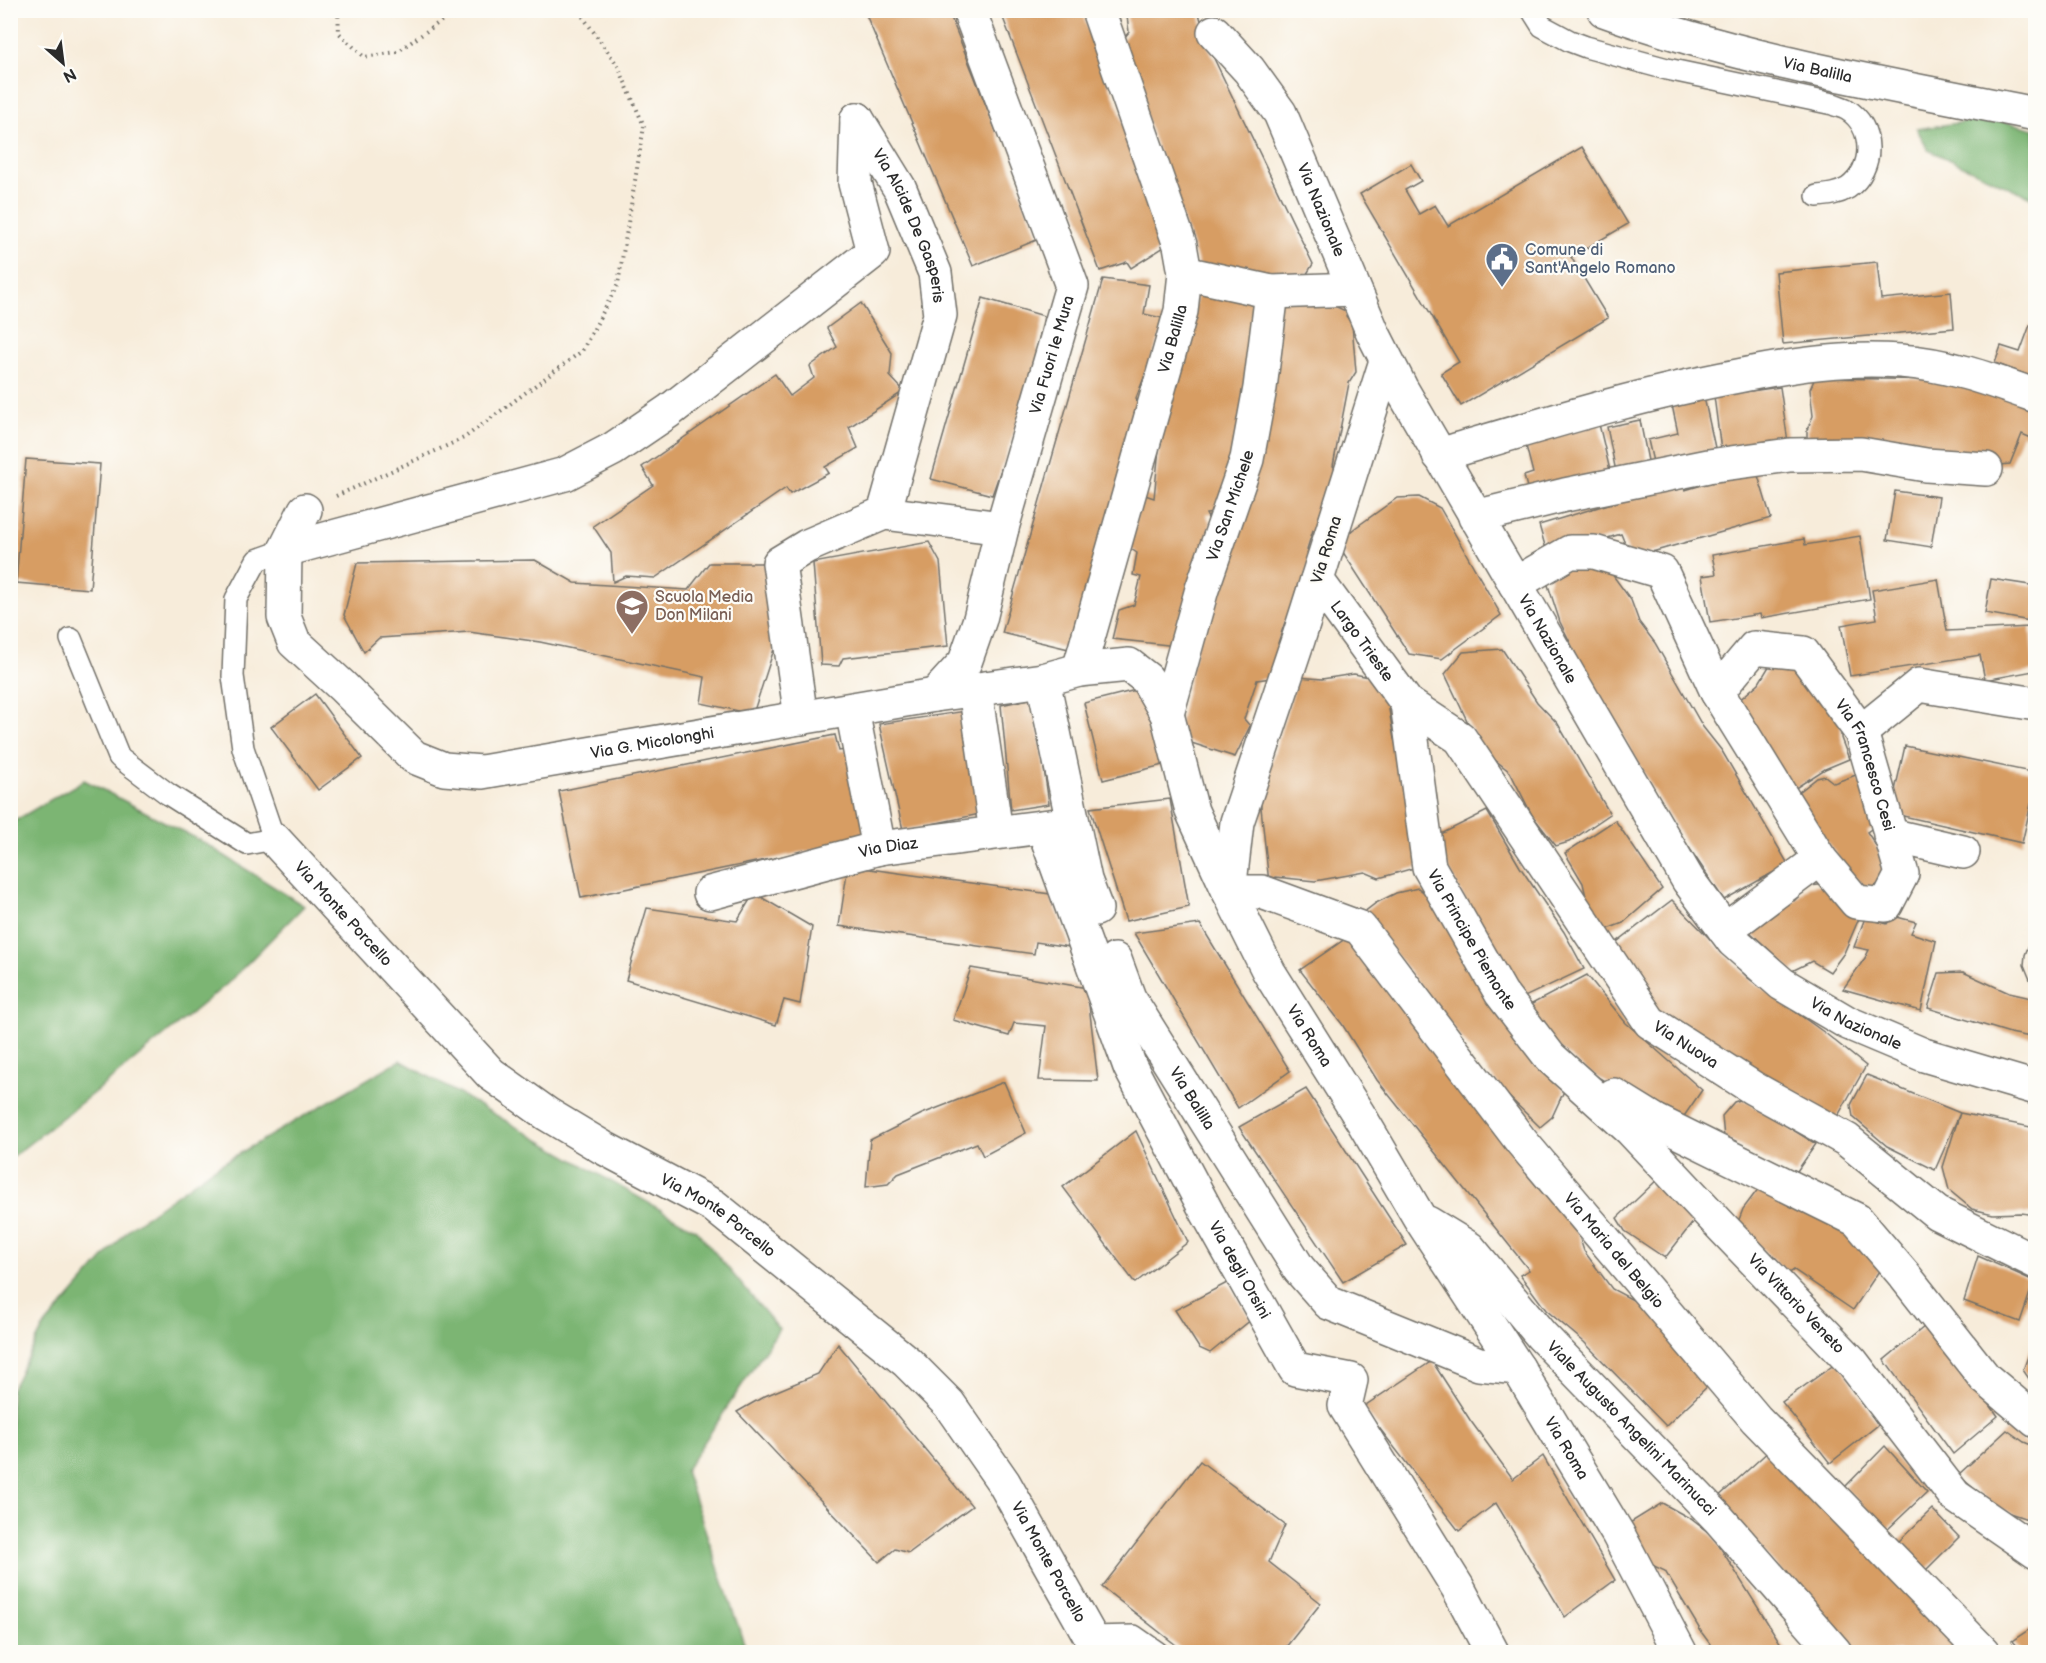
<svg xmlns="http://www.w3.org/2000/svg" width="2046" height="1663" font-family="'Balsamiq Sans',sans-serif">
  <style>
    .forest { fill: #7cb573; stroke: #54704f; stroke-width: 1.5 }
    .building { fill: #d79d64 }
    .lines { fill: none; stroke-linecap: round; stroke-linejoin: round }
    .service-casing { stroke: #726f68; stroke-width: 24 }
    .minor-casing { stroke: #726f68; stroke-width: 36 }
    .path { stroke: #726f68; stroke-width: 4; stroke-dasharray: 1.5 4.5; stroke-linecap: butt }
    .service { stroke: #fff; stroke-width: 21 }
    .minor { stroke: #fff; stroke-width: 33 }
    .labels { text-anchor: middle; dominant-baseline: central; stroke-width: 4.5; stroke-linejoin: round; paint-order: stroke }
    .street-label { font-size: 16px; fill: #2b2b2b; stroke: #fdfcf7 }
    .service-label { font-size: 16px; fill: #4e5e75; stroke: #fdfcf7; text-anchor: start }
    .education-label { font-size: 16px; fill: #785e54; stroke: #fdfcf7; text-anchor: start }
  </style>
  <rect width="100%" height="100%" fill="#fdfcf7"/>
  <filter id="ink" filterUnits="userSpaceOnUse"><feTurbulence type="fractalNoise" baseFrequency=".0167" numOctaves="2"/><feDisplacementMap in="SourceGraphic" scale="12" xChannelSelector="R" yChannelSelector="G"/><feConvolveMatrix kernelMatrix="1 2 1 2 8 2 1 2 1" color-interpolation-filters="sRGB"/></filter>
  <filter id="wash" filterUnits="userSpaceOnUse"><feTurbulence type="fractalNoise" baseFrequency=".008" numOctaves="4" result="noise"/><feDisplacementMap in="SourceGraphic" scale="24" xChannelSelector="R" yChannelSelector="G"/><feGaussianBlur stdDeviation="1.35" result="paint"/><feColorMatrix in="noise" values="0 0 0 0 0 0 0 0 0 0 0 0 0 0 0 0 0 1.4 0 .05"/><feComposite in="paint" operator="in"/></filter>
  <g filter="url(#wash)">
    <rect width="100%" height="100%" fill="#f7ecda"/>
    <!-- forest -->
    <g class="forest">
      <path d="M1990,118L2035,129V202L2031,197L1928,150L1917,129Z"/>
      <path d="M84,780L203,842L304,906L227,984L115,1076L11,1158V823Z"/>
      <path d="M400,1060L696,1230L779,1329L685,1471L747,1652H11V1390L43,1328L130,1228L211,1170Z"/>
    </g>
    <g id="blocks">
      <!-- building -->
      <g class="building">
        <path d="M864,10H948L1039,239L973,266Z"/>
        <path d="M1000,10H1081L1169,244L1131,268L1127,262L1100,271Z"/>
        <path d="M1136,10H1198L1208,46L1313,264L1302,282L1201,270L1120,43L1129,32L1127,16Z"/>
        <path d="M1582,147L1628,224L1571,257L1608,318L1461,406L1441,373L1459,362L1360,194L1411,164L1421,181L1405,190L1419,214L1435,205L1448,226Z"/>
        <path d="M1877,262L1881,299L1951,292L1954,328L1783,344L1776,272Z"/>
        <path d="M1103,279L1149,285L1144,314L1167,319L1136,398L1139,417L1073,650L1002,633Z"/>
        <path d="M1199,289L1266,299L1226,511L1206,514L1211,524L1177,646L1112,639L1119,610L1134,605L1141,577L1133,575L1137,553L1128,547L1142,494L1154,498L1160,439Z"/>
        <path d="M1276,297L1316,298L1348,312L1346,316L1352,324L1356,372L1349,383L1333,466L1343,474L1325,526L1313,530L1307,549L1312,554L1294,621L1285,622L1278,643L1282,645L1271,678L1257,680L1244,719L1250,726L1235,757L1176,738Z"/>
        <path d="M983,298L1044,316L1037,348L1041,356L992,495L931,479Z"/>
        <path d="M861,303L892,353L890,376L904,391L849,427L858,448L825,467L829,473L790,494L786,488L655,578L626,576L613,582L611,553L593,526L653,485L642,467L775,374L790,396L814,378L810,366L837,347L827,328Z"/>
        <path d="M2030,325L2036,327V378L1995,363L2001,346L2020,352Z"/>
        <path d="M1815,378L1954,380L2036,401V440L2022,434L2010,464L1979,467L1807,451V430L1813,416L1810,389Z"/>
        <path d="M1780,387L1789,449L1722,458L1714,396Z"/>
        <path d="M1704,397L1717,457L1655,471L1648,440L1678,433L1672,405Z"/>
        <path d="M1640,420L1650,471L1617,477L1607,427Z"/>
        <path d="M1599,424L1612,479L1530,499L1524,476L1533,473L1525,442Z"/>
        <path d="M26,459L100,464L90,589L16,583Z"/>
        <path d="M1756,469L1771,518L1631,558L1621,534L1548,556L1539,525L1682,482L1685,490Z"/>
        <path d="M1895,491L1939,497L1931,547L1887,540Z"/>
        <path d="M1419,497L1440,508L1501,615L1442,659L1409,654L1337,543L1355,528L1397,498Z"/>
        <path d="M1860,536L1870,599L1761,618L1760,614L1710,622L1702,576L1716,574L1712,555L1804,539L1805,545Z"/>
        <path d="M929,542L940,562L948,646L843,658L839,666L821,665L813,563Z"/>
        <path d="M535,560L575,583L688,590L709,563H779L775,646L753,714L701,703L705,677L540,642L469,632L379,638L364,652L344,615L357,563Z"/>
        <path d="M1577,564L1606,566L1631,600L1639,622L1655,643L1703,727L1722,751L1788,864L1724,900L1684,840L1589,680L1560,622L1548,585L1551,575Z"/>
        <path d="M1938,579L1947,631L2030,627L2034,671L1985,680L1980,655L1850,676L1841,625L1877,619L1872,590Z"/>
        <path d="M1991,579L2036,586V622L1985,613Z"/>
        <path d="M1502,649L1537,702L1558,724L1610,814L1569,842L1556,846L1532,815L1510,772L1480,748L1445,674L1463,652Z"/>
        <path d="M1771,663H1800L1841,719V738L1849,759L1825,769L1791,791L1736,703L1759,683Z"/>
        <path d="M1354,674L1384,680L1394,739L1408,780L1421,866L1379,878L1365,872L1315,881L1275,877L1269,883L1260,798L1298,677L1322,679Z"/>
        <path d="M1144,688L1163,765L1103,780L1084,703Z"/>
        <path d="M315,694L362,758L318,790L271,727Z"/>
        <path d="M1034,698L1049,804L1011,810L1001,705Z"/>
        <path d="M966,711L980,814L903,830L879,724Z"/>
        <path d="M835,735L839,751L854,749L872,838L581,898L559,791Z"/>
        <path d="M1905,746L2036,773V805L2031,804L2022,843L1890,813Z"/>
        <path d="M1856,775L1883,821L1867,832L1895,875L1868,890L1847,870L1794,796L1817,778L1825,776L1834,783Z"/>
        <path d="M1170,799L1189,907L1126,921L1090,808Z"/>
        <path d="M1487,811L1520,867L1564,932L1584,969L1516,1001L1433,838Z"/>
        <path d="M1615,820L1662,889L1623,923L1607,929L1588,906L1583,883L1565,853Z"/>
        <path d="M848,866L1050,894L1070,947L1036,942L1034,954L839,926Z"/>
        <path d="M1828,884L1860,916L1844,953L1830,972L1812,961L1792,971L1750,932L1785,899L1794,901L1809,886Z"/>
        <path d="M1418,888L1431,898L1564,1091L1552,1117L1540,1127L1503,1091L1363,913L1376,903L1396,893Z"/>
        <path d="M754,893L812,927L800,1004L784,1000L776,1025L626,980L647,908L737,921Z"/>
        <path d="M1672,900L1748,978L1825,1033L1866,1066L1835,1121L1655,1017L1609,948Z"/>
        <path d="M1893,916L1916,922L1911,933L1936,941L1921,1011L1843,989L1865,958L1869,950L1854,947L1865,918L1887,924Z"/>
        <path d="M1200,924L1290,1071L1238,1108L1134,933Z"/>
        <path d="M2036,927V985L2031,982L2024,965L2025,955Z"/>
        <path d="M1348,937L1577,1230L1584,1251L1612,1289L1650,1309L1711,1383L1666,1426L1584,1342L1546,1310L1520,1275L1529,1270L1377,1080L1342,1024L1300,970Z"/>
        <path d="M971,968L1087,988L1098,1081L1039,1080L1046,1026L1014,1023L1009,1036L953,1020Z"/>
        <path d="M1963,972L2009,993L2036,999V1038L2010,1033L1928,1008L1939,973Z"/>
        <path d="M1587,975L1626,1023L1702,1090L1678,1125L1586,1070L1548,1039L1528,1006Z"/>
        <path d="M1867,1075L1960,1113L2036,1128V1215L2021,1213L1993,1214L1972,1209L1949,1190L1943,1167L1960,1113L1935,1170L1887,1146L1853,1117L1851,1105Z"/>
        <path d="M1004,1082L1026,1133L983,1156L977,1143L898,1174L888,1184L866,1187L870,1140L922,1114Z"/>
        <path d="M1306,1089L1407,1245L1343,1282L1239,1127Z"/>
        <path d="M1743,1099L1816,1144L1795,1174L1724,1138L1722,1116L1734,1102Z"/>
        <path d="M1136,1131L1188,1242L1135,1283L1063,1187Z"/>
        <path d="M1659,1178L1698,1216L1665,1258L1625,1231L1617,1218Z"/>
        <path d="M1765,1180L1819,1209L1883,1265L1853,1310L1794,1270L1788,1274L1737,1225L1743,1209Z"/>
        <path d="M1978,1256L2034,1281L2020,1322L1964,1301Z"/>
        <path d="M1227,1283L1252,1319L1210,1353L1199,1348L1175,1310Z"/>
        <path d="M1930,1322L1998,1416L1953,1454L1884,1360Z"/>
        <path d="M2035,1338H2036V1389L2023,1370Z"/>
        <path d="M838,1344L972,1506L909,1553L895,1549L879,1562L737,1412L765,1396L818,1374Z"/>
        <path d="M1432,1361L1470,1420L1513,1479L1543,1456L1615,1580L1565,1617L1496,1503L1459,1531L1363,1407Z"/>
        <path d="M1838,1362L1878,1425L1830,1463L1782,1402Z"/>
        <path d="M2007,1430L2024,1442L2036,1447V1522L1998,1509L1958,1475Z"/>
        <path d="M1885,1446L1927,1492L1887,1530L1844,1488Z"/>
        <path d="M1771,1449L1973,1652H1853L1716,1499Z"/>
        <path d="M1200,1461L1285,1525L1269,1562L1321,1603L1282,1652H1267L1262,1648L1259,1652H1185L1102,1587Z"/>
        <path d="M1662,1503L1691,1519L1713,1536L1786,1652H1716L1702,1633L1665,1571L1654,1566L1625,1526Z"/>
        <path d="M1932,1509L1959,1537L1926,1570L1896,1544Z"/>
        <path d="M2036,1625V1652H2021L2012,1641Z"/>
      </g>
    </g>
  </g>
  <g filter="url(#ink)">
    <use href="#blocks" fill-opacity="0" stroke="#726f68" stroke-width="1.5"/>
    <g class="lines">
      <defs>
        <g id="service">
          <path d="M1532,10L1542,26L1570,41L1586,47L1667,69L1833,104C1837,106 1842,107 1846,109C1875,126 1875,169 1848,188C1838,194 1828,195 1817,196"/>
          <path d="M71,639L119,757L168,794L247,844L274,839L243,748L233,676L236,599L257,560L285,550"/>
          <path d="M1090,1637L1134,1636L1157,1652"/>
        </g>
        <g id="minor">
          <path id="s1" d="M1604,10C1744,61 1890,85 2036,114"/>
          <path id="s2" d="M1214,32L1249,70L1280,113L1373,333L1401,388L1688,880L1733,941L1782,984L1848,1023L1924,1055L2036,1088"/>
          <path id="s3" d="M857,119L900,189L935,273L940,315L884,513"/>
          <path d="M1185,273L1272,292L1354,289"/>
          <path id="s4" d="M1386,361L1298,640L1237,822L1229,892L1269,972L1362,1120L1419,1217L1518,1368L1618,1534L1680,1652"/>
          <path d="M1439,455C1538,426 1636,395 1738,376C1791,365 1845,357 1900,361C1948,364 1991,380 2036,396"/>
          <path id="s5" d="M305,510L285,550L284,617L294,642L342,686L414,757L444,769L482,772L935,695L1043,680L1079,670L1129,665L1147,679L1167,714L1192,811L1229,892H1262L1360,928L1521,1141L1756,1419L1983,1652"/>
          <path d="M1475,517L1565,495L1708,466L1790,455L1861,454L1926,465L1986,469"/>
          <path d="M285,550L565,474L613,449L669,411L873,252L855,183L857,119"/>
          <path id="s6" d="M1317,580L1407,703L1460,738L1650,1022L1753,1088L1847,1140L1937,1213L2036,1262"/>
          <path d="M1515,584L1570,552H1594L1662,572L1717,692L1820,859L1725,930"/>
          <path id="s7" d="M1079,670L1181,311L1185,273L1180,245L1098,10"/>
          <path d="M1043,680L1085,880L1096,909"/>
          <path d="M975,690L996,832"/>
          <path id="s8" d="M1717,692L1754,648L1803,653L1861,732L1902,874L1886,905L1856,902L1820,859"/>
          <path id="s9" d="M935,695L965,662L980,619L1002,528L1072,286L969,10"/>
          <path id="s10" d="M1407,703L1429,867L1501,993L1550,1057L1630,1129L1723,1228L1852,1362L1955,1496L2036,1552"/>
          <path d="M852,710L879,848"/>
          <path id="s11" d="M1167,714L1202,589L1247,459L1260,388L1272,292"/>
          <path d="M801,718L779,563L807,546L884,513L1002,528"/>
          <path d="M1861,732L1919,685L2036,704"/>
          <path id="s12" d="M1043,827L1130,1067L1208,1214L1295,1369L1351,1380L1345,1406L1458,1588L1492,1652"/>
          <path d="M1890,835L1963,852"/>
          <path id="s13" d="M274,839L491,1074L547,1114L602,1147L714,1206L907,1362L949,1404L1004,1483L1099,1652"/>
          <path id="s14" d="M710,893L879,848L1065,824"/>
          <path id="s15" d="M1115,960L1129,998L1299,1269L1329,1303L1479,1364L1518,1368"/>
          <path d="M1614,1095L1656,1121L1857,1220L1904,1275L1985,1378L2036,1421"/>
          <path id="s16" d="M1428,1223L1469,1248L1541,1335L1718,1518L1835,1652"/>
        </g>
      </defs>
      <!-- service casing -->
      <use href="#service" class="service-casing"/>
      <!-- minor casing -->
      <use href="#minor" class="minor-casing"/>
      <!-- path -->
      <g class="path">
        <path d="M338,10L339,33L364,57L397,52L457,10"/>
        <path d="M336,496L464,438L582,351L618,284L644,126L618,66L578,10"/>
      </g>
      <!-- service -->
      <use href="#service" class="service"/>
      <!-- minor -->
      <use href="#minor" class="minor"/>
    </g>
  </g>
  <!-- icons -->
  <defs>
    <symbol id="civic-pin" viewBox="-11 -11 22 30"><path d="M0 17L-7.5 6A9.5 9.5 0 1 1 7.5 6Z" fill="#5c6f8a" stroke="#fdfcf7"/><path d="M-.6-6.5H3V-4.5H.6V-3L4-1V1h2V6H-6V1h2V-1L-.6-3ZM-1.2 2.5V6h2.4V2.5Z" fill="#fff"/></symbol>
    <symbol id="school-pin" viewBox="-11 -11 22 30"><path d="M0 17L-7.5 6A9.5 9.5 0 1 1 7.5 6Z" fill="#8d6e63" stroke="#fdfcf7"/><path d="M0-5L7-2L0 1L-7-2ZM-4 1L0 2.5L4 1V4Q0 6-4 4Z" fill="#fff"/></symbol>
  </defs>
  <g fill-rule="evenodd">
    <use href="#civic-pin" x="1483" y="240" width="38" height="52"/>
    <use href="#school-pin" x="613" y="587" width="38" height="52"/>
  </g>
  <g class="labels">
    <!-- street labels -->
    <g class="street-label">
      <text stroke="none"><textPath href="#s1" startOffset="222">Via Balilla</textPath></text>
      <text stroke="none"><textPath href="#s2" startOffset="210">Via Nazionale</textPath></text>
      <text stroke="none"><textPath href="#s3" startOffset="120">Via Alcide De Gasperis</textPath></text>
      <text stroke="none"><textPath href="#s7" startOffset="344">Via Balilla</textPath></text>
      <text stroke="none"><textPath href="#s9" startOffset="364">Via Fuori le Mura</textPath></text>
      <text stroke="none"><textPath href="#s11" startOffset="218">Via San Michele</textPath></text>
      <text transform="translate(1327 550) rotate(-73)">Via Roma</text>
      <text stroke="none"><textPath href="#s2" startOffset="696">Via Nazionale</textPath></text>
      <text stroke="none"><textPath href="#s6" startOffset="76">Largo Trieste</textPath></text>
      <text stroke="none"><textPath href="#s5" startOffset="548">Via G. Micolonghi</textPath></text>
      <text stroke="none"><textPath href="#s8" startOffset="237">Via Francesco Cesi</textPath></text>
      <text stroke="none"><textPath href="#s14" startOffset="184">Via Diaz</textPath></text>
      <text stroke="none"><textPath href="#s13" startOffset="102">Via Monte Porcello</textPath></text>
      <text stroke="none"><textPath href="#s10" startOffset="250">Via Principe Piemonte</textPath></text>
      <text stroke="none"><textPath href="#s2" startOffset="1200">Via Nazionale</textPath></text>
      <text stroke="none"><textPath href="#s4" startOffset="720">Via Roma</textPath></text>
      <text stroke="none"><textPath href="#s6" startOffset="600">Via Nuova</textPath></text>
      <text stroke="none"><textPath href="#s15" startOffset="159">Via Balilla</textPath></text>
      <text stroke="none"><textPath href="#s13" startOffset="588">Via Monte Porcello</textPath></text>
      <text stroke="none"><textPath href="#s5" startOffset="1832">Via Maria del Belgio</textPath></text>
      <text stroke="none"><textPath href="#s12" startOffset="486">Via degli Orsini</textPath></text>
      <text stroke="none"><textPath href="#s10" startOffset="740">Via Vittorio Veneto</textPath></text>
      <text stroke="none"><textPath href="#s16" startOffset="291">Viale Augusto Angelini Marinucci</textPath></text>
      <text stroke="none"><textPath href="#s4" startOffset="1206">Via Roma</textPath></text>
      <text stroke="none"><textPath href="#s13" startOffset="1074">Via Monte Porcello</textPath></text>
    </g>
    <!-- service labels -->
    <g class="service-label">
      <text x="1525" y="250">Comune di<tspan x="1525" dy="18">Sant'Angelo Romano</tspan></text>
    </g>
    <!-- education labels -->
    <g class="education-label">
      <text x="655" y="597">Scuola Media<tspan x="655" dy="18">Don Milani</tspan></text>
    </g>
  </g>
  <!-- margin -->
  <rect width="2046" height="1663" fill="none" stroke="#fdfcf7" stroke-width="36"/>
  <!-- north arrow -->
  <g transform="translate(63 63) rotate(152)" stroke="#fdfcf7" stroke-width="4.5" paint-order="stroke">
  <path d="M0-4.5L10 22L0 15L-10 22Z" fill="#2b2b2b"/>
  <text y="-9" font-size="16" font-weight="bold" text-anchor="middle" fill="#2b2b2b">N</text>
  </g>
</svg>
